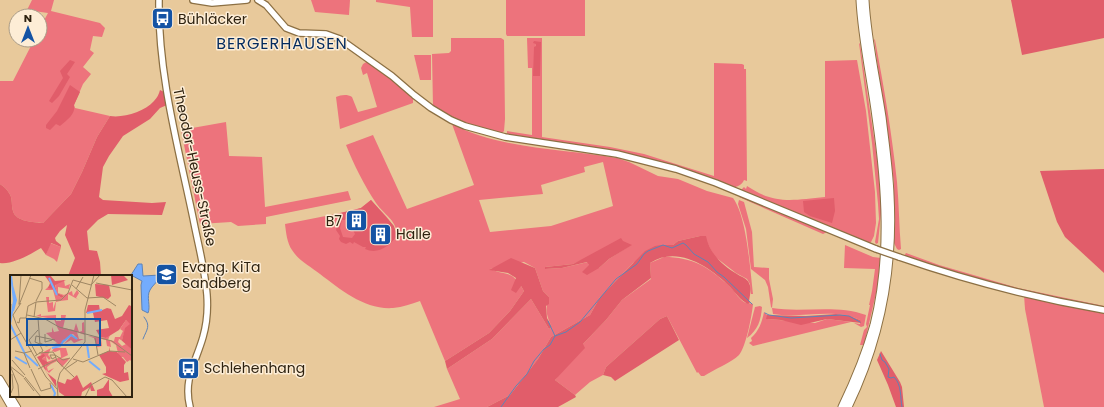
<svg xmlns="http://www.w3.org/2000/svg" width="1104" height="407" font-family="Poppins,sans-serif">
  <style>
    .green { fill: #ed737c; fill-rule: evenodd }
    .forest { fill: #e15d6a; fill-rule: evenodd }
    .water { fill: #73acfd; stroke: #5e83b6 }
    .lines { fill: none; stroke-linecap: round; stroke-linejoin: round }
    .stream { stroke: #5e83b6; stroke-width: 1 }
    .secondary-casing { stroke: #8c7044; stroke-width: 8 }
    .primary-casing { stroke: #8c7044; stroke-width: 8 }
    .highway-casing { stroke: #8c7044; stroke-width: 9 }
    .secondary { stroke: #fff; stroke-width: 5.5 }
    .primary { stroke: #fff; stroke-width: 6 }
    .highway { stroke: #fff; stroke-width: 7 }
    .secondary-bridge-casing { stroke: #8c7044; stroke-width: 8; stroke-linecap: butt }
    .secondary-bridge { stroke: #fff; stroke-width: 5.5 }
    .labels { text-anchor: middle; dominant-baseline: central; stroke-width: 3; stroke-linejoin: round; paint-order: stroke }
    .poi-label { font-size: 14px; fill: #2e2210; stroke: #fdedd6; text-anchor: start }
    .street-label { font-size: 14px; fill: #2e2210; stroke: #fdedd6 }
    .quarter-label { font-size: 16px; letter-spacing: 1px; fill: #042b5e; stroke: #fdedd6 }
    .inset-river { fill: none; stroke: #73acfd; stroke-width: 2 }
    .inset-road { fill: none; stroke: #9e8663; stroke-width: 1 }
    .view { fill: #1453a4; fill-opacity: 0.15; stroke: #1453a4; stroke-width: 2 }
    .inset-edge { fill: none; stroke: #2e2210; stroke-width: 2 }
  </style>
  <rect width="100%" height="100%" fill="#e8c99b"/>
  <!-- green -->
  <g class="green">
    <path d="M32,0H54L51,11L100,23L105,28L102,37L93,36L90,50L94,53L83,67L91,74L83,84L74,105L75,108L110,116L97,137L82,172L71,194L43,223C34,222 16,222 13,211C11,205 13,198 9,193C7,189 3,186 0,184V81H13L34,40H40V28L48,13L27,10Z"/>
    <path d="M311,0H350L349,15L315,12Z"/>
    <path d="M376,0H433V37H412L410,7L376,2Z"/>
    <path d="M506,0H585V36H507L506,34Z"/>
    <path d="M451,38H501L504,40L505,119L504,131L501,134L458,122L433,107L432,54L449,53L451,51Z"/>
    <path d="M527,38H542V137L610,147L644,154L714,176V63L742,64L744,65V69H746L747,181L744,180C742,185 737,187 732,188L679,168L507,136V131L532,135V68H528ZM540,42V75L534,76L536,44Z"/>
    <path d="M874,39L875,40C884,87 892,134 897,182C899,204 899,226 901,249L899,250L897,249L894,243V183Z"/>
    <path d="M859,43L860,44L880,178L882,203L878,243L876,244L875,242L879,219L878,204L872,143Z"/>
    <path d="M414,55H431V80H420Z"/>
    <path d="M857,60L866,111L875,192L876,223L874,236L871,242L869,244L741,191V190L744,187L746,189L747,186C775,205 793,200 825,197V61Z"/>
    <path d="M368,61L394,79L413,98V103L340,129L336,97C341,95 347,94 352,97L358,112L377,107L367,73L363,75L361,68L363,64Z"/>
    <path d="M226,122L229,156L262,157L265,207L348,191L351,200L266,217V224L238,226L231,222L200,224L181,130Z"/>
    <path d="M452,124C499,149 565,149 617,158L629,162L658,176L678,179L707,191L733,198C747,217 750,269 753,294H751L750,284L747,279L736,273L714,256L708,244L700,236L678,241L673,245H661L633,263L600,297L590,315L551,337L538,359L510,395L487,407H434L460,399L447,369L492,339L531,299L549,329L552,327C546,316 545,309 549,297L543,291L535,268L524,262L490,269C510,277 511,269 524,291L510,311L489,333L445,361L420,301C411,304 403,307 393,308C365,310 341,290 320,274C311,267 298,260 292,250C287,243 286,232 285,224L351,211L361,208L371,200C380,211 394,221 397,236H398C395,218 385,216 376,203C364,185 354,165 346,145L373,135L407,209L474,185ZM603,162L613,206L551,226L490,232L479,200L543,194L541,185L585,172L584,167ZM631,245L609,259L599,268L589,265L588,262L562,268L545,269V267L573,264L586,258Z"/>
    <path d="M741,195L827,232L823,234L739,197Z"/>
    <path d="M739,200L744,202L752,232L754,267L769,268V279L773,299L772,308C803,313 836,304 866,315L864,326L861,327L854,323L860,324V320C833,307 802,319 773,314L772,308L771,307L768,287L765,280L751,269L746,229L738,204Z"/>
    <path d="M50,243L61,247L57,262L54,259L46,255Z"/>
    <path d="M845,245L873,257L881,258L877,289L864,345H860L864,330L867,327L866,324L870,305H869L872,291L875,269L844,268Z"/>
    <path d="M906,253L939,265L1018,288L1104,306V309L1021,291L921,263L904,256Z"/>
    <path d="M664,257C693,257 709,267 730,287C735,291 740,302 747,303C749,304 751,303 753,304C752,315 746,347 739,355C732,362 713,370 704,376H701L698,372L697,373L667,316L660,319L606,367L603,375L590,382L575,395L555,380L583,344L606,320L622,300L651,279L650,263Z"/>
    <path d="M1024,295L1104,311V407H1044L1025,309Z"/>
    <path d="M760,306L762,307C761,320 758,330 747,338L755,307Z"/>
    <path d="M764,312L767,315V319L815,323L827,319L851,322L753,346L749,343L752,341L751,338C759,331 762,322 764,312Z"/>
  </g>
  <!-- forest -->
  <g class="forest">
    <path d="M1011,0H1104V38L1022,55Z"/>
    <path d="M534,41L541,42L540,76H533L534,47L536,46V44L533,43Z"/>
    <path d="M70,60L75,62L67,74L70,77L59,96L52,103L49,101L63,78L60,71Z"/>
    <path d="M70,85L80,92L74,105C76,114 67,120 60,126L56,124L50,130L46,128V125L57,111Z"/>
    <path d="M160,90L164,92L167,105L160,108L150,119L123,136L109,156L103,167L99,197L103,200L152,203L166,202L162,215L108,214L98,220L87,231L89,250L97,251L100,262L101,276H68L75,258L65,235L67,225L60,231L55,238L56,241L61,245V247L51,243L46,255L41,248C31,254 12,265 0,263V184C3,186 7,189 9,193C13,198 11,205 13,211C16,222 34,222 43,223L71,194L82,172L97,137L110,116C124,118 144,112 154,101C157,98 159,94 160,90Z"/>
    <path d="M1104,169V273L1065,237L1057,222L1040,171Z"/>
    <path d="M834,198L835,211L832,223L810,216L804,212L803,201Z"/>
    <path d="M371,200L394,226L397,236C389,246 378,255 365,249L366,247H363L354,242L353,244L350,242L346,244L341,242L339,239L340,236L336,230L340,213L361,208ZM348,217H352L353,225L351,226L355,234L352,238L343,237L340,228L342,220H345V219L347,220Z"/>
    <path d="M700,236H706C709,253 723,266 737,274C741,277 747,278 749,283C752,289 750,294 749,301L750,303L748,304C740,300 736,293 730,287C710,267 678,245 650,263L651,278L622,300L606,320L583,344L585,348L555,380L575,395L576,397L558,407H487L510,395L538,359L551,337L590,315L600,297L645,251L655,246L661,245H673L678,241Z"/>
    <path d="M621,238L623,241L632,245L609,259L599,268L587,275L582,272L589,265L587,262L562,268L545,269V267L573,264Z"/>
    <path d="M511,258L535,268L543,291L549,297V304L546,306L547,318L552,327L549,329L531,299L492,339L447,369L445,361L489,333L510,311L524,291L521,286L516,293L511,290L516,278L508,273L489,270Z"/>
    <path d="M836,314L850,316L860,320L861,323L827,319L801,325L781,320L766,319L767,315L806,316Z"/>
    <path d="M667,316L679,340L615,381L611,377L603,375L606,367L660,319Z"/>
    <path d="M881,351L900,382L902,387L904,407H896L888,385L877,360Z"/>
  </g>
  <!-- water -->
  <path class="water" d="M138,264H142L143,276L160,275V278C157,282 152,286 150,290C146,297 151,306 148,313L142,310L141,285L142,281L131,275Z"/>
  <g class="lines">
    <!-- stream -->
    <g class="stream">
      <path d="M765,313L769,315L791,318L840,315L849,316L860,322"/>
      <path d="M555,336L566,332L580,322L616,279L637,264L644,254L648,251L663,245L672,248L683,243L686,245L694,254L708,262L717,272L724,277L752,304"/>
      <path d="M143,339C147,329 151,326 144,317"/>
      <path d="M880,354L882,360L885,362L889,369L888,377L891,378L894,377C902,385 900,397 902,407"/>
      <path d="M501,407L516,386L527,374L534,361L544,349L550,345L555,336L548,321"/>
    </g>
    <defs>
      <g id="secondary">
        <path d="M159,0C158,74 178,146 193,218C198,244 205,269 207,295C208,309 207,323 203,337C196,362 183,379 190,407"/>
        <path d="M193,0L212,3L247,0"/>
        <path d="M258,0L266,5L286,28L299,33L326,34L340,39L392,76L414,95L431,108L451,120L465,126L505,137L617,154L676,169L716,183L876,249"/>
        <path d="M899,257C965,280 1035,298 1104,310"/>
      </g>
      <g id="primary">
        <path d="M0,379L17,407"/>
        <path d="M0,388L11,407"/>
      </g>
      <g id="highway">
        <path d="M842,407C855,380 866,353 874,325C891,257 886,186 876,117C871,78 862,39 860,0"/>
        <path d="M848,407C880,341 894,269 890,195C889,169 885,143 882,117C876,78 867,39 865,0"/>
      </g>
    </defs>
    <!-- secondary casing -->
    <use href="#secondary" class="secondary-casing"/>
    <!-- primary casing -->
    <use href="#primary" class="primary-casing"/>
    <!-- highway casing -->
    <use href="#highway" class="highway-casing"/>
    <!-- secondary -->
    <use href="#secondary" class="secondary"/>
    <!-- primary -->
    <use href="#primary" class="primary"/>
    <!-- highway -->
    <use href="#highway" class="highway"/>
    <defs>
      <path id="secondary-bridge" d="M876,249L899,257"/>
    </defs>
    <!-- secondary-bridge casing -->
    <use href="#secondary-bridge" class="secondary-bridge-casing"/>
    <!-- secondary-bridge -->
    <use href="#secondary-bridge" class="secondary-bridge"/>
  </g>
  <!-- icons -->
  <defs>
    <symbol id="bus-square" viewBox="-11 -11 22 22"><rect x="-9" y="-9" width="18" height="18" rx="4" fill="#1453a4" stroke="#fdedd6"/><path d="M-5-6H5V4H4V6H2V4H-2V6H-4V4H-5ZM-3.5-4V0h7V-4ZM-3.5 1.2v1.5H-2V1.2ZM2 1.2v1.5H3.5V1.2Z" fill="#fff"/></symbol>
    <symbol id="building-square" viewBox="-11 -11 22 22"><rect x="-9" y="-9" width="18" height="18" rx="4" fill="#1453a4" stroke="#fdedd6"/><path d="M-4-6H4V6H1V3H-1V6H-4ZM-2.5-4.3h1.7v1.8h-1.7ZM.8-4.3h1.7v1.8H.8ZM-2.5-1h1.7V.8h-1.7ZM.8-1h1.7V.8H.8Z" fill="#fff"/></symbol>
    <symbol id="school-square" viewBox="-11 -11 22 22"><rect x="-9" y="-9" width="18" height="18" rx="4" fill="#1453a4" stroke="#fdedd6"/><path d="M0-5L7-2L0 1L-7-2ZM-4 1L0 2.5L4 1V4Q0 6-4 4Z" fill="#fff"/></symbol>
  </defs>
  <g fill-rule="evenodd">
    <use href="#bus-square" x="150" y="6" width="25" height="25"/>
    <use href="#building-square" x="344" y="208" width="25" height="25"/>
    <use href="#building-square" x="368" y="222" width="25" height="25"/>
    <use href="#school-square" x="154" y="262" width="25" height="25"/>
    <use href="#bus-square" x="176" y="356" width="25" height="25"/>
  </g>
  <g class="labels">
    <!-- poi labels -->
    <g class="poi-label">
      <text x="178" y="19">Bühläcker</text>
      <text x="342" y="221" text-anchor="end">B7</text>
      <text x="396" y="234">Halle</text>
      <text x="182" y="267">Evang. KiTa<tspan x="182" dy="16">Sandberg</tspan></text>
      <text x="204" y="368">Schlehenhang</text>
    </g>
    <!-- street labels -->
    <g class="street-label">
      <text transform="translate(195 167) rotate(78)">Theodor-Heuss-Straße</text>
    </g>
    <!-- quarter labels -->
    <g class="quarter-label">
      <text x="282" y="43">BERGERHAUSEN</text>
    </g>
  </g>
  <!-- overview -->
  <g transform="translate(10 275)">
    <rect width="122" height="122" fill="#e8c99b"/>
    <path d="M54,5L55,11L60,9L59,14L48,12V18L54,20L62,16L63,21L67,15L69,18L66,23L69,25L58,19V25L63,29L58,25L50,26L46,27L45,36L38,37L36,22H39V28L43,27V34L46,26L43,15H35L42,8L45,19L52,23L54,21L47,18L45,9ZM31,39V41L46,40V46H51V40H56L53,53L64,55L66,48L69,57L72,56V48L74,47L75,60L67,57L69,64H74L64,68L61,65L54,69L61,61L68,64L63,59L60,60L51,70L42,72L48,70L47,68L36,58L42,57V52L44,57L49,56L47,52L44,44L26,41ZM116,45L121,49L115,55L112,65L109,64L108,67L112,71L116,69L122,75V87L120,85L117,87L113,82H109L106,70L100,66L101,72L97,71L96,65L91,64L92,71L87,72L84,63L78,61L96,63L100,60L98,65L104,66L105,62H110L113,56L110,54ZM41,73L38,80L41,83L39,85L36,81L37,87L51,82L50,75L45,77L42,76L44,73H56L58,80L50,84L60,83L52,92L47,86L41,89L37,92L38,96L44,93L39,98L35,94L36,88L32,84L35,82L30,79Z" fill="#ed737c"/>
    <path d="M40,0L45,6L56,5L45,10L47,18L54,21L52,23L45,19L42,8L43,14L38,13L40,8L35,1ZM101,0H113L118,5L102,10ZM85,9L99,10L101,21L98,24L86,21ZM78,30H89L90,36L97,33L101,34L105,44L112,41L119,30L121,31L122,75L109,63L112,65L115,53L120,49L116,45L109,55L96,63L90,62L86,55L99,53L97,45L85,47L83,38H76ZM99,72L100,76L107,77L116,87L114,90V98L118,97L119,105L110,107L92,99L96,98V92L89,80L99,76ZM34,79L35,81L32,84L39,88L35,90L36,97L46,105V112L27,82ZM67,100L73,113L81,107L85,116H81L80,112L72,117L71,122H56L49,117L47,106L55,109L57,104L61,105ZM99,104V115L103,122H87V115L93,113Z" fill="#e15d6a"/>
    <path class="inset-river" d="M1,0L4,26L0,49L15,79L28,91M39,3L47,20M2,10L6,25L3,36M77,38L92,35M54,66L61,60L67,64M77,69L79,83M42,73L50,71L54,65M5,82L17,89M79,86L90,95M41,110L45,118L44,122"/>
    <path class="inset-road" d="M19,3L32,7V14L26,26M86,8L122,15M62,10L77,23L93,22L106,31M66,14L73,2M26,27L51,25L58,18L63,5L81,10L90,0M11,28L3,40L7,51L36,102L48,115M9,29L11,0M9,30L21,0M17,40L35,44L49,52L102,66L122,81M24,42L26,27M0,43L1,29M7,47L9,48L10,43H16L18,31L26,27M35,59V67L42,65M85,63L88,80M0,65L11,58M30,68L36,71L47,69M30,69L25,67L26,61L45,65M5,76L14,78L22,76M14,78L20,93M29,78L43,77L45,80M27,80L19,65L28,55M45,80L47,86L64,102M45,80L53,85L60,83M45,80H40L42,84L46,82M25,81L33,76L30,70L28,43M63,84L73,87L99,76L115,77M2,85L15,100M0,91L14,102M1,93L8,110L9,122M21,94L31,116L41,113L40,108M28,94L46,85M55,94L67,86M15,102L31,122M14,103L24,116M1,118L3,113L2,99M48,122L47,109L50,98L75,67V35L84,0M75,122L81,110L95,102L102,105L117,122"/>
    <path class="view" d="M17,44H90V70H17Z"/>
    <rect width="122" height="122" class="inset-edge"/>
  </g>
  <!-- north arrow -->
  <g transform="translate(28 28)"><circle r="19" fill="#fdedd6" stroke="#aa9c87"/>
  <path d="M0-3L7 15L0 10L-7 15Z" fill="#1453a4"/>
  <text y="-6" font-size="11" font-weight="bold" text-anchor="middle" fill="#2e2210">N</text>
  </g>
</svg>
